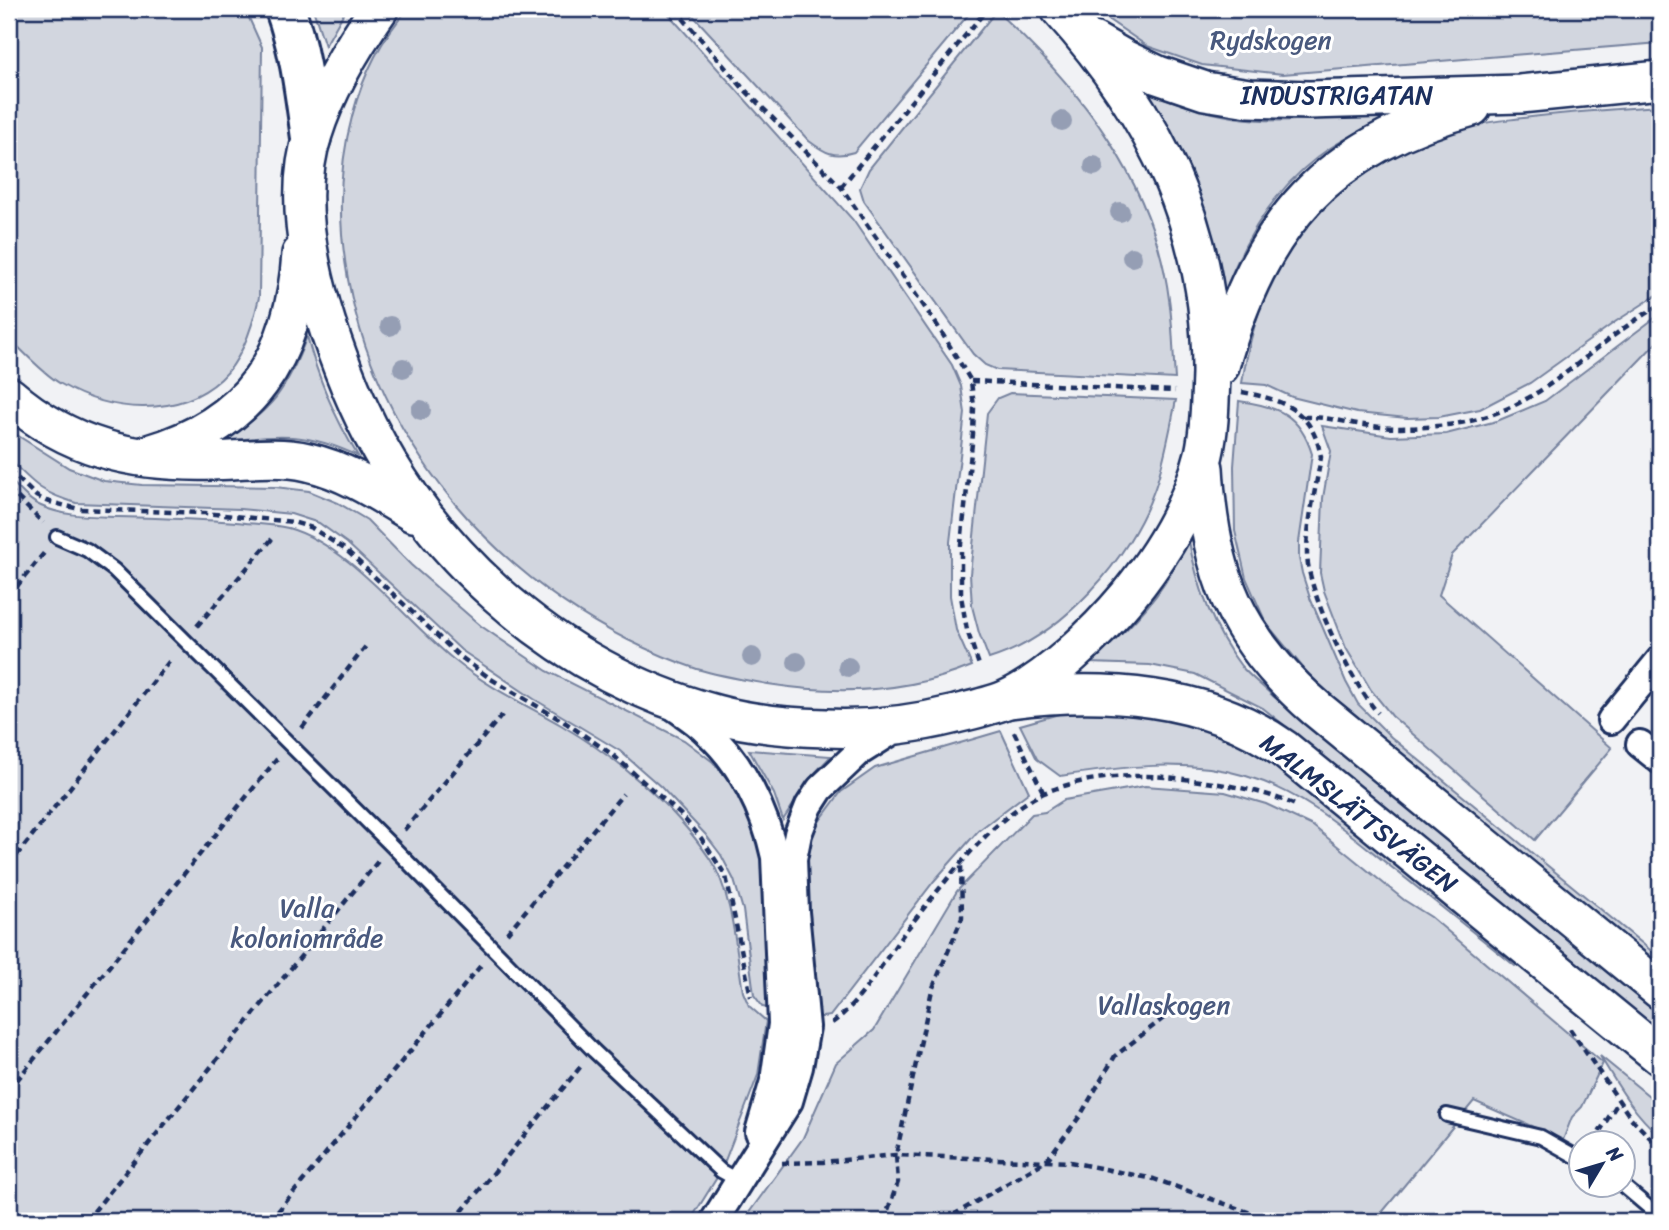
<svg xmlns="http://www.w3.org/2000/svg" width="1669" height="1230" font-family="Sriracha,sans-serif">
  <style>
    .green { fill: #d2d6df; stroke: #76829e; stroke-width: 2 }
    .lines { fill: none; stroke-linecap: round; stroke-linejoin: round }
    .service-casing { stroke: #1b2f5e; stroke-width: 18 }
    .minor-casing { stroke: #1b2f5e; stroke-width: 32 }
    .secondary-casing { stroke: #1b2f5e; stroke-width: 42 }
    .motorway-casing { stroke: #1b2f5e; stroke-width: 44 }
    .path { stroke: #1b2f5e; stroke-width: 4.5; stroke-dasharray: 7 5; stroke-linecap: butt }
    .service { stroke: #fff; stroke-width: 12 }
    .minor { stroke: #fff; stroke-width: 26 }
    .secondary { stroke: #fff; stroke-width: 37 }
    .motorway { stroke: #fff; stroke-width: 38 }
    .tree { fill: #959eb4 }
    .labels { text-anchor: middle; dominant-baseline: central; stroke-width: 6; stroke-linejoin: round; paint-order: stroke }
    .park-label { font-size: 26px; fill: #49597e; stroke: #fff }
    .street-label { font-size: 26px; fill: #1b2f5e; stroke: #fff }
  </style>
  <rect width="100%" height="100%" fill="#f1f2f5"/>
  <filter id="ink" filterUnits="userSpaceOnUse"><feTurbulence type="fractalNoise" baseFrequency=".0143" numOctaves="2"/><feDisplacementMap in="SourceGraphic" scale="14" xChannelSelector="R" yChannelSelector="G"/><feConvolveMatrix kernelMatrix="1 2 1 2 8 2 1 2 1" color-interpolation-filters="sRGB"/></filter>
  <g filter="url(#ink)">
    <!-- green -->
    <g class="green">
      <path d="M9,9H245L262,47L259,297C253,325 243,359 221,379C177,419 109,412 61,384C42,373 25,353 9,338Z"/>
      <path d="M313,9H346L325,46Z"/>
      <path d="M408,9H664L853,220L952,365L961,386L965,413L950,542V596L956,630L972,666C907,693 837,695 768,684C745,680 720,676 697,669C507,604 359,437 342,234C336,156 354,69 408,9Z"/>
      <path d="M687,9H973L854,152C834,158 825,153 809,141Z"/>
      <path d="M1093,9H1660V43L1283,74L1202,65L1147,46Z"/>
      <path d="M996,11C1080,88 1154,181 1169,299C1173,325 1173,352 1175,379L997,370L985,365L973,354L864,201L860,188L869,169Z"/>
      <path d="M1139,89C1170,100 1200,112 1233,117C1293,127 1356,113 1416,106C1384,121 1348,134 1319,156C1273,191 1242,243 1223,297Z"/>
      <path d="M1660,106V293L1615,322L1530,383L1480,409L1439,417L1407,418L1357,413L1292,397L1266,385L1242,383C1248,346 1257,310 1273,276C1308,202 1397,143 1475,125C1491,121 1507,120 1523,118C1569,112 1614,109 1660,106Z"/>
      <path d="M1660,314V339L1452,555L1439,595L1612,748L1535,840L1392,716L1371,690L1346,648L1324,591L1320,573L1323,498L1331,451L1322,426L1391,436L1446,434L1497,421L1545,401Z"/>
      <path d="M307,336C318,379 335,418 358,456C308,432 276,434 223,442C273,407 286,393 307,336Z"/>
      <path d="M1010,393L1176,400C1170,429 1165,459 1155,488C1131,558 1062,637 989,659L979,633L972,606L970,574L987,413L998,398Z"/>
      <path d="M1239,401C1277,406 1300,414 1312,454L1299,542V558L1302,573L1310,598L1346,682L1358,704L1391,737L1660,958V967L1314,681L1266,623L1246,578L1235,531L1234,466Z"/>
      <path d="M9,430L69,468L104,481L142,485L275,487L309,491L338,503L367,520L411,565L481,626L547,671L684,740L713,762L737,790L760,846L772,1009L763,1007L754,995L743,910L734,880L721,855L705,834L661,787L620,751L534,699L461,650L347,543L319,523L291,514L240,509L76,503C40,492 35,485 9,459Z"/>
      <path d="M9,479C19,488 28,501 41,506C65,517 93,516 119,517C158,518 197,519 236,522C253,524 271,524 288,528C349,545 404,619 453,659C486,686 524,704 561,725C617,758 674,805 710,859C733,893 736,951 743,992L749,1006L766,1021L758,1075L721,1171L690,1221H9Z"/>
      <path d="M1188,536C1196,582 1212,628 1241,666C1250,677 1263,686 1273,696L1660,1014V1031L1263,708L1195,674L1150,665L1090,663C1120,637 1153,606 1172,571C1178,560 1183,547 1188,536Z"/>
      <path d="M1106,708L1181,719L1259,751L1520,961L1515,966C1474,933 1432,899 1390,866C1345,830 1302,792 1246,776C1187,758 1120,767 1060,776L1037,759L1020,725L1066,712Z"/>
      <path d="M1001,731L1029,792L978,831L934,881L830,1016L814,1018L802,871L813,830L841,792L875,768Z"/>
      <path d="M749,750L831,756L813,775L783,820L774,794Z"/>
      <path d="M1145,786L1225,792L1266,804L1313,826L1404,900L1431,917L1603,1063L1582,1107L1572,1117L1563,1140L1474,1101L1375,1221H743L803,1138L836,1063L874,1030L957,891L1032,814L1045,812L1064,800Z"/>
      <path d="M1600,1056L1660,1105V1136C1634,1114 1618,1086 1600,1056Z"/>
    </g>
    <g class="lines">
      <defs>
        <g id="service">
          <path d="M57,537L87,550L114,570L391,845L594,1051L721,1171L739,1181"/>
          <path d="M1447,1115L1541,1137L1582,1160"/>
          <path d="M1621,1184L1660,1217"/>
        </g>
        <g id="minor">
          <path d="M676,708C686,715 697,722 706,731C742,763 765,811 775,857L782,1024L774,1081L759,1132"/>
          <path d="M1611,720L1660,660"/>
          <path d="M1640,744L1660,760"/>
          <path d="M714,1221L789,1101L799,1067L806,1027L795,912L793,859L798,834L809,806L820,789L859,752L897,728"/>
        </g>
        <g id="secondary">
          <path d="M379,9C352,47 327,89 313,134C287,211 321,317 351,389C416,545 552,670 716,714C752,724 789,727 826,728C871,730 912,725 956,714C972,710 990,706 1005,700C1048,681 1098,632 1128,596C1162,554 1191,507 1204,454C1210,428 1210,400 1211,374C1212,230 1155,114 1060,9"/>
          <path d="M1093,41L1124,59L1158,75L1205,91L1249,98L1309,100L1520,94L1660,80"/>
          <path d="M1220,366C1260,224 1327,145 1472,107"/>
          <path d="M9,396C69,448 133,463 212,461C243,460 277,455 308,462C347,471 380,493 413,513"/>
          <path d="M149,454C251,424 294,357 301,254"/>
          <path d="M1204,468C1210,575 1235,638 1317,709L1660,990"/>
          <path d="M1010,699C1101,687 1207,693 1284,749L1660,1056"/>
        </g>
        <path id="motorway" d="M285,9C300,50 305,95 311,138"/>
      </defs>
      <!-- service casing -->
      <use href="#service" class="service-casing"/>
      <!-- minor casing -->
      <use href="#minor" class="minor-casing"/>
      <!-- secondary casing -->
      <use href="#secondary" class="secondary-casing"/>
      <!-- motorway casing -->
      <use href="#motorway" class="motorway-casing"/>
      <!-- path -->
      <g class="path">
        <path d="M675,9L742,87L841,187L937,325L971,381L974,407L973,434L961,544V596L967,630L979,665"/>
        <path d="M841,187L987,9"/>
        <path d="M971,381L1175,391"/>
        <path d="M1242,392C1284,400 1313,411 1321,457C1316,488 1307,522 1307,553C1307,592 1352,684 1378,713"/>
        <path d="M1303,417C1327,416 1349,424 1372,426C1393,429 1416,428 1437,426C1539,418 1580,350 1660,305"/>
        <path d="M9,470L36,496L46,501L79,509L204,513L293,522L312,528L346,550L458,655L491,679L566,723L613,755L680,814L701,838L726,876L751,997"/>
        <path d="M9,489L43,523"/>
        <path d="M9,596L44,553"/>
        <path d="M197,626L272,539"/>
        <path d="M302,728L366,646"/>
        <path d="M1014,732L1044,794"/>
        <path d="M404,830L503,714"/>
        <path d="M9,865L172,658"/>
        <path d="M507,933L623,794"/>
        <path d="M832,1023C864,1000 884,959 908,928C942,886 994,814 1044,793C1090,774 1143,773 1192,780C1228,785 1262,790 1295,805"/>
        <path d="M1570,1029L1630,1117L1660,1148"/>
        <path d="M9,1090L277,759"/>
        <path d="M1593,1142L1619,1101"/>
        <path d="M782,1163L823,1162L896,1155L1070,1162L1154,1179L1251,1213L1263,1221"/>
        <path d="M86,1221L379,860"/>
        <path d="M270,1221L482,964"/>
        <path d="M454,1221L582,1065"/>
        <path d="M884,1221L898,1182L896,1155L932,990L962,918L961,865"/>
        <path d="M943,1221L1046,1161L1080,1116L1115,1056L1175,1009L1216,1005"/>
      </g>
      <!-- service -->
      <use href="#service" class="service"/>
      <!-- minor -->
      <use href="#minor" class="minor"/>
      <!-- secondary -->
      <use href="#secondary" class="secondary"/>
      <!-- motorway -->
      <use href="#motorway" class="motorway"/>
    </g>
    <!-- trees -->
    <g class="tree">
      <circle cx="1062" cy="121" r="10"/>
      <circle cx="1094" cy="166" r="10"/>
      <circle cx="1120" cy="212" r="10"/>
      <circle cx="1132" cy="257" r="10"/>
      <circle cx="390" cy="326" r="10"/>
      <circle cx="403" cy="368" r="10"/>
      <circle cx="421" cy="410" r="10"/>
      <circle cx="752" cy="657" r="10"/>
      <circle cx="797" cy="662" r="10"/>
      <circle cx="848" cy="667" r="10"/>
    </g>
  </g>
  <g class="labels">
    <!-- park labels -->
    <g class="park-label">
      <text x="1271" y="40">Rydskogen</text>
      <text x="307" y="908">Valla<tspan x="307" dy="30">koloniområde</tspan></text>
      <text x="1164" y="1005">Vallaskogen</text>
    </g>
    <!-- street labels -->
    <g class="street-label">
      <text x="1337" y="95">INDUSTRIGATAN</text>
      <text transform="translate(1359 813) rotate(38)">MALMSLÄTTSVÄGEN</text>
    </g>
  </g>
  <!-- margin -->
  <rect width="1669" height="1230" fill="none" stroke="#fff" stroke-width="35"/>
  <rect x="18" y="18" width="1634" height="1195" fill="none" stroke="#1b2f5e" stroke-width="2.5" filter="url(#ink)"/>
  <!-- north arrow -->
  <g transform="translate(1602 1164) rotate(52)"><circle r="33" fill="#ffffff" stroke="#a4acbf" stroke-width="2"/>
  <path d="M0-5L12 26L0 18L-12 26Z" fill="#1b2f5e"/>
  <text y="-10" font-size="19" font-weight="bold" text-anchor="middle" fill="#1b2f5e">N</text>
  </g>
</svg>
